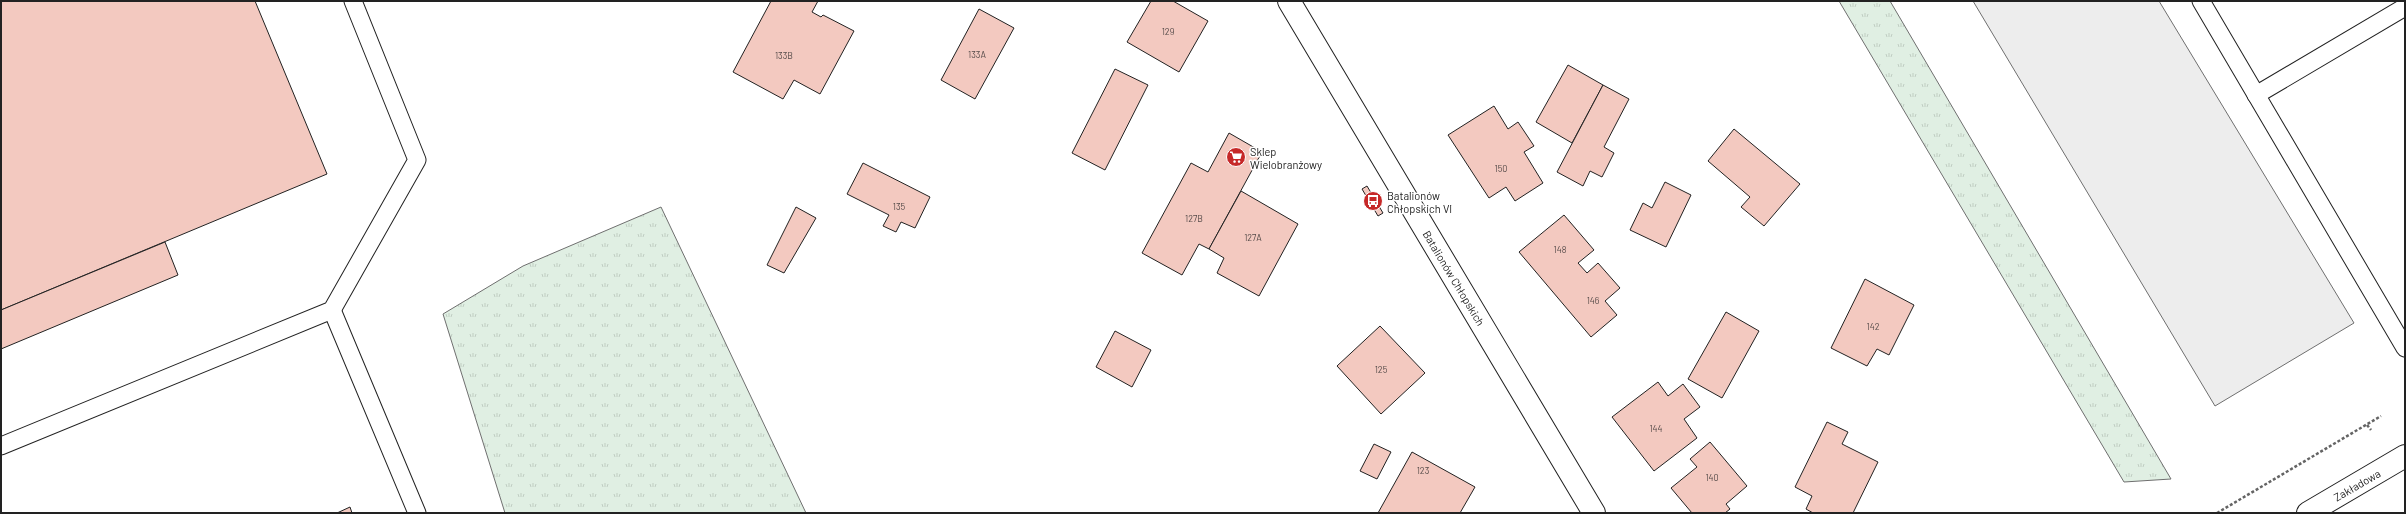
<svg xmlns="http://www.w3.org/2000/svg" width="2406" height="514" font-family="Barlow,sans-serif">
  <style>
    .grass { fill: url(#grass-tufts); stroke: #6f6f6f }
    .parking { fill: #ededed; stroke: #6f6f6f }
    .building { fill: #f3c9c0; stroke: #222 }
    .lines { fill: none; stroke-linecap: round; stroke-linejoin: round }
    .service-casing { stroke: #222; stroke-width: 19 }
    .minor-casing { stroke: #222; stroke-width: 24 }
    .tertiary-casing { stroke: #222; stroke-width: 24 }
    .path { stroke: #646464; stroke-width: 2.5; stroke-dasharray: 3 2; stroke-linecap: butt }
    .service { stroke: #fff; stroke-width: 17 }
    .minor { stroke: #fff; stroke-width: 22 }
    .tertiary { stroke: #fff; stroke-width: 22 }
    .labels { text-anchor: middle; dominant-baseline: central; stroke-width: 3; stroke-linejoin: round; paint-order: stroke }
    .number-label { font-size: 9px; fill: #564c4a }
    .poi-label { font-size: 11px; fill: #222; stroke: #fff; text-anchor: start }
    .street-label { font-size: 11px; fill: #222; stroke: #fff }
  </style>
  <defs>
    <pattern id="grass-tufts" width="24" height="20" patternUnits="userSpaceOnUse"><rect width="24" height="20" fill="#e0efe3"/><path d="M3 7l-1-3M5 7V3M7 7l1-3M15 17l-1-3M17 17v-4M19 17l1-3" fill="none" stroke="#c0cdc2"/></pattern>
  </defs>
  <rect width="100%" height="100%" fill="#fff"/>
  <!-- grass -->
  <g class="grass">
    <path d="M1839,1H1890L2171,479L2124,482Z"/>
    <path d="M661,207L806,513H505L443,314L523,266Z"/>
  </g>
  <!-- parking -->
  <path class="parking" d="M1973,1H2159L2354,323L2215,406Z"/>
  <!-- building -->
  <g class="building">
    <path d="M1,1H255L327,174L1,310Z"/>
    <path d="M771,1H818L812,12L821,17L823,15L854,31L820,94L794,80L783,99L733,72Z"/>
    <path d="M1151,1H1173L1208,21L1179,72L1127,42Z"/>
    <path d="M979,9L1014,28L975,99L941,80Z"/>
    <path d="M1568,65L1603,85L1572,143L1536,122Z"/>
    <path d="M1115,69L1148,85L1105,170L1072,153Z"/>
    <path d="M1603,85L1629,99L1604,147L1614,153L1602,177L1590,171L1583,186L1557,172Z"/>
    <path d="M1494,106L1508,129L1518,122L1534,146L1524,152L1543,183L1515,201L1506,187L1489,198L1448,135Z"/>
    <path d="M1734,129L1800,184L1764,226L1741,207L1750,197L1708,161Z"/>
    <path d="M1229,133L1262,152L1209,249L1199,244L1182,275L1142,253L1191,163L1208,172Z"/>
    <path d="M863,163L930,197L915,228L901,222L896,232L883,226L889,215L847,194Z"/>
    <path d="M1665,182L1691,195L1666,247L1630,230L1643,203L1652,208Z"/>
    <path d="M1367,186L1383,213L1378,216L1362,189Z"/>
    <path d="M1241,191L1298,224L1259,296L1217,273L1224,258L1209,249Z"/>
    <path d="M796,207L816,218L784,273L767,265Z"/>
    <path d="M1564,215L1594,250L1578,263L1587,273L1598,263L1620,288L1605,301L1617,315L1591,337L1519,252Z"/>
    <path d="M165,242L178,275L1,349V310Z"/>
    <path d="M1865,279L1914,305L1889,355L1877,349L1867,366L1831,348Z"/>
    <path d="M1726,312L1759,331L1722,398L1688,379Z"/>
    <path d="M1380,326L1425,373L1381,414L1337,366Z"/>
    <path d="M1115,331L1151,350L1132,387L1096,367Z"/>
    <path d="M1658,382L1668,396L1683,384L1700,407L1684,419L1697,438L1654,471L1612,417Z"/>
    <path d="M1827,422L1848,432L1842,444L1878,462L1853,513H1813L1806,509L1812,496L1795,487Z"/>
    <path d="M1710,442L1747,486L1726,504L1730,509L1725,513H1692L1671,488L1697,467L1690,459Z"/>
    <path d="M1374,444L1391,452L1377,479L1360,471Z"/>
    <path d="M1412,452L1475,487L1460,513H1378Z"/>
    <path d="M350,507L352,513H337Z"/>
  </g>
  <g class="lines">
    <defs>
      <g id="service">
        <path d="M2201,1L2405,348"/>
        <path d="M2256,95L2405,7"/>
        <path d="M332,310L417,513"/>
        <path d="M1,446L332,310L417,160L353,1"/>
      </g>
      <path id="minor" d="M2308,513L2405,456"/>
      <path id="tertiary" d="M1289,1L1594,513"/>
    </defs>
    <!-- service casing -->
    <use href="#service" class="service-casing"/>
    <!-- minor casing -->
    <use href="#minor" class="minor-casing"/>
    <!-- tertiary casing -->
    <use href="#tertiary" class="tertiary-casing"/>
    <!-- path -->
    <g class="path">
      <path d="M2367,425L2371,430"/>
      <path d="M2217,513L2381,416"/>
    </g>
    <!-- service -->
    <use href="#service" class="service"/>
    <!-- minor -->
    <use href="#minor" class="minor"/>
    <!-- tertiary -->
    <use href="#tertiary" class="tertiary"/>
  </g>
  <!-- icons -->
  <defs>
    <symbol id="supermarket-disc" viewBox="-11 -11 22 22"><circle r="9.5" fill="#c62828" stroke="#fff"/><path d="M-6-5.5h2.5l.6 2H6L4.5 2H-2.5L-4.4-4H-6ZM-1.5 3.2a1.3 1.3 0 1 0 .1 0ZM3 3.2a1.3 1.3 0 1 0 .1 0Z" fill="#fff"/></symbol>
    <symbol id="bus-disc" viewBox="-11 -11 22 22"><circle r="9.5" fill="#c62828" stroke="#fff"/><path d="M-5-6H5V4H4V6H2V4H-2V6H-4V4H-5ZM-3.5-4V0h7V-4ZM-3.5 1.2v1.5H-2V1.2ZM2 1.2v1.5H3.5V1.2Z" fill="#fff"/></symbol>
  </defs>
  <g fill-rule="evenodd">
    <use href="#supermarket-disc" x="1225" y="146" width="22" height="22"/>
    <use href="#bus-disc" x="1362" y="190" width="22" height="22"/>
  </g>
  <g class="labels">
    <!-- number labels -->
    <g class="number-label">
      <text x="1168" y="31">129</text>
      <text x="977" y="54">133A</text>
      <text x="784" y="55">133B</text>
      <text x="1501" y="168">150</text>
      <text x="899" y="206">135</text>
      <text x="1194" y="218">127B</text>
      <text x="1253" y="237">127A</text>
      <text x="1560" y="249">148</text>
      <text x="1593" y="300">146</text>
      <text x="1873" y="326">142</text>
      <text x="1381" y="369">125</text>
      <text x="1656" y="428">144</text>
      <text x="1423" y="470">123</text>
      <text x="1712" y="477">140</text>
    </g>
    <!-- poi labels -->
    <g class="poi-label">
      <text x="1250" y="151">Sklep<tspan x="1250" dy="13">Wielobranżowy</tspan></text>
      <text x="1387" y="195">Batalionów<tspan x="1387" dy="13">Chłopskich VI</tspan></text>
    </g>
    <!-- street labels -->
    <g class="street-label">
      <text transform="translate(1454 278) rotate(59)">Batalionów Chłopskich</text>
      <text transform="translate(2357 485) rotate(-30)">Zakładowa</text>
    </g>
  </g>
  <!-- border -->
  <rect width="2406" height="514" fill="none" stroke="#222222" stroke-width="4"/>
</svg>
